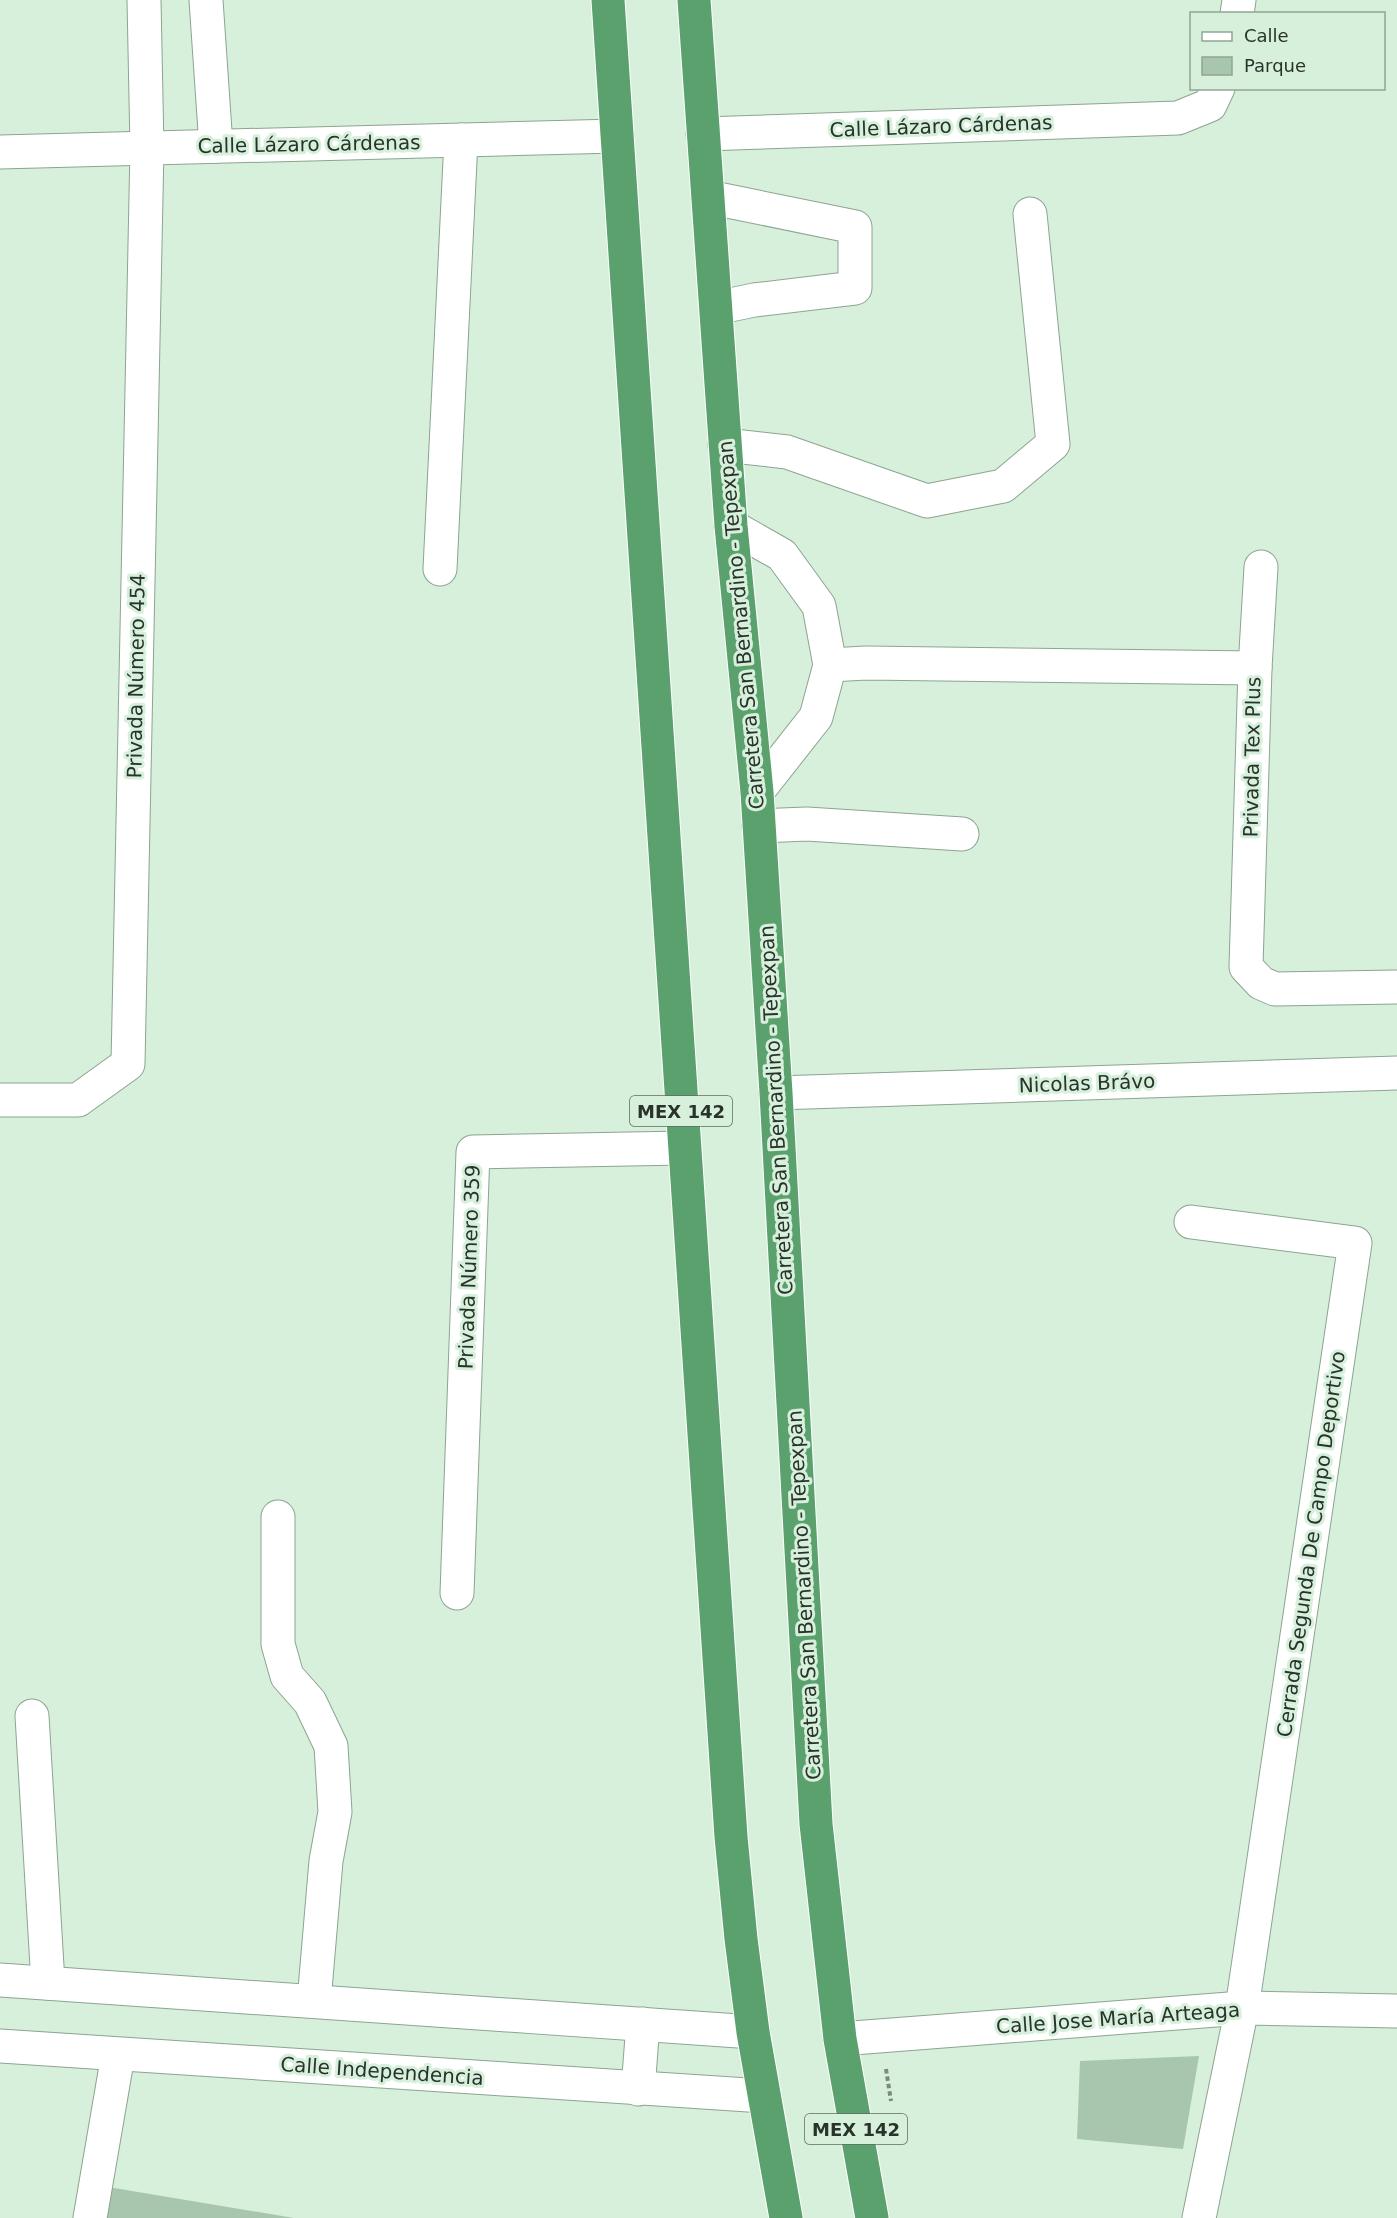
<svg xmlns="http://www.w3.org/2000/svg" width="1397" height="2218" font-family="'DejaVu Sans',sans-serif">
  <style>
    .green { fill: #a7c6ad }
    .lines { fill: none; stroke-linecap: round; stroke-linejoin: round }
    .minor-casing { stroke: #8ca491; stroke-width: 35 }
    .highway-casing { stroke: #fff; stroke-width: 35 }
    .path { stroke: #798b7d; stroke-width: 4; stroke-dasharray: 4.5 3; stroke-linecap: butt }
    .minor { stroke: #fff; stroke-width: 33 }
    .highway { stroke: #5aa16d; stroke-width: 33 }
    .labels { text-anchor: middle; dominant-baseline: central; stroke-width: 6; stroke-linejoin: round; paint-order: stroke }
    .shield { fill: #d6f0db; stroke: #5d6c60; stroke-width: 1.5 }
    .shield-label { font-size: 18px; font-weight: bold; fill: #29332b }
    .street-label { font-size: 20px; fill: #29332b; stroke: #d6f0db }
  </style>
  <rect width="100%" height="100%" fill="#d6f0db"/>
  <!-- green -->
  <g class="green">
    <path d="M1199,2056L1183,2149L1077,2139L1080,2061Z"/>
    <path d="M102,2186L294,2218H98Z"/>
  </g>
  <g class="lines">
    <defs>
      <g id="minor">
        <path d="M206,0L216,146"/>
        <path d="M1237,14L1239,0"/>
        <path d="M703,134L1178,118L1210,105L1218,88"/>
        <path d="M0,152L617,136"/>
        <path d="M708,197L855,227V288L754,300L716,308"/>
        <path d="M725,445L787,452L927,501L1003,486L1053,444L1030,214"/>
        <path d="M731,526L782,555L819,606L830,665L816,717L757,792"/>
        <path d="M1261,567L1255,668L1246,967L1261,983L1275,989L1397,987"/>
        <path d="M440,569L461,140"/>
        <path d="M830,665L866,663L1255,668"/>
        <path d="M759,826L807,824L962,834"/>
        <path d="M776,1093L1397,1073"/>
        <path d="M0,1100H78L128,1064L147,148L144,0"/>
        <path d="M1191,1222L1355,1243L1242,2008L1199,2218"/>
        <path d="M278,1517V1644L287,1676L310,1702L331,1746L335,1812L326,1861L314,2001"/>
        <path d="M457,1593L473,1152L684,1148"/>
        <path d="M32,1716L48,1983"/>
        <path d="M0,1980L753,2032"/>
        <path d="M840,2039L1242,2008L1397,2011"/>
        <path d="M0,2046L764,2096"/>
        <path d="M638,2089L643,2024"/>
        <path d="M90,2218L118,2055"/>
      </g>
      <g id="highway">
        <path d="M608,0L731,1837L741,1939L753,2032L786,2218"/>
        <path d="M694,0L731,526L757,792L776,1093L816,1824L840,2039L872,2218"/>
      </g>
    </defs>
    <!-- minor casing -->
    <use href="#minor" class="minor-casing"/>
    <!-- highway casing -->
    <use href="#highway" class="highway-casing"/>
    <!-- path -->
    <path class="path" d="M886,2069L891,2101"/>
    <!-- minor -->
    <use href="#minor" class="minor"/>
    <!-- highway -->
    <use href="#highway" class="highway"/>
  </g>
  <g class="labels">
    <!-- shield labels -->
    <g class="shield">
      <rect x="630" y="1096" width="102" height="30" rx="4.5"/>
      <rect x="805" y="2114" width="102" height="30" rx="4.5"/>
    </g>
    <g class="shield-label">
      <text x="681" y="1111">MEX 142</text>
      <text x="856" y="2129">MEX 142</text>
    </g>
    <!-- street labels -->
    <g class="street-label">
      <text transform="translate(941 126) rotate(-2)">Calle Lázaro Cárdenas</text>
      <text transform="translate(309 144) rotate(-1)">Calle Lázaro Cárdenas</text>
      <text transform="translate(741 625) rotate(-95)">Carretera San Bernardino - Tepexpan</text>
      <text transform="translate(136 676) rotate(-89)">Privada Número 454</text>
      <text transform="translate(1252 757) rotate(-89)">Privada Tex Plus</text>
      <text transform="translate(1087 1083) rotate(-2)">Nicolas Brávo</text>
      <text transform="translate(776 1110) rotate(-93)">Carretera San Bernardino - Tepexpan</text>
      <text transform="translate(469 1267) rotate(-88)">Privada Número 359</text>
      <text transform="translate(1311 1544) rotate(-82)">Cerrada Segunda De Campo Deportivo</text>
      <text transform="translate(804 1595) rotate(-93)">Carretera San Bernardino - Tepexpan</text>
      <text transform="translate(1118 2018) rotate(-4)">Calle Jose María Arteaga</text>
      <text transform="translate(382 2071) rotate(4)">Calle Independencia</text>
    </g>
  </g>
  <!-- legend -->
  <rect x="1190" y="12" width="195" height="78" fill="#d6f0db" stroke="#91a495" stroke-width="1.5"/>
  <rect x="1202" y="32" width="30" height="9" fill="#ffffff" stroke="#91a495" stroke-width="1.5"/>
  <text x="1244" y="42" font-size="18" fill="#29332b">Calle</text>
  <rect x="1202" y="57" width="30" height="18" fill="#a7c6ad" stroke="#91a495" stroke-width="1.5"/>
  <text x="1244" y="72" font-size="18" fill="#29332b">Parque</text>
</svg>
